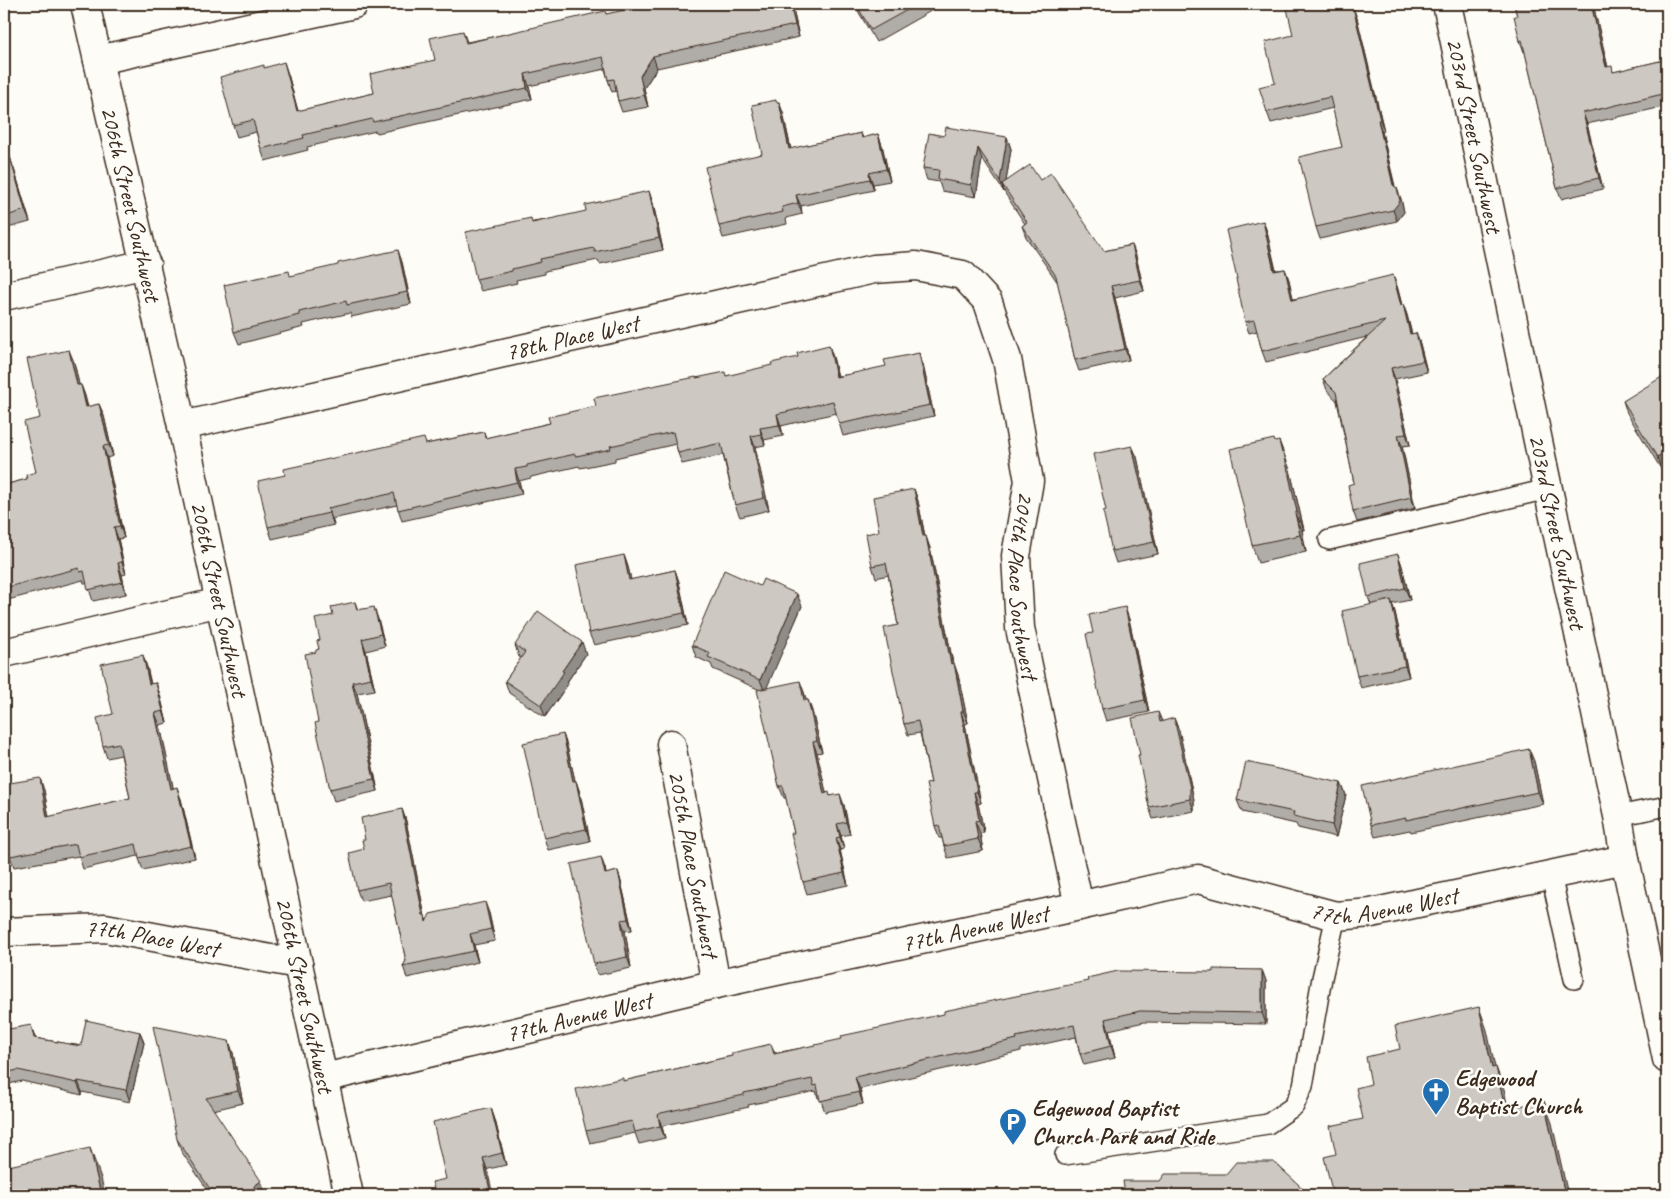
<svg xmlns="http://www.w3.org/2000/svg" width="1671" height="1199" font-family="Caveat,sans-serif">
  <style>
    .lines { fill: none; stroke-linecap: round; stroke-linejoin: round }
    .lane-casing { stroke: #3b2a1e; stroke-width: 22 }
    .street-casing { stroke: #3b2a1e; stroke-width: 31 }
    .secondary-casing { stroke: #3b2a1e; stroke-width: 31 }
    .lane { stroke: #fdfcf7; stroke-width: 19 }
    .street { stroke: #fdfcf7; stroke-width: 28 }
    .secondary { stroke: #fdfcf7; stroke-width: 28 }
    .wall { fill: #b0aca7; stroke: #3b2a1e }
    .shaded-wall { fill: #908c88; stroke: #3b2a1e }
    .building { fill: #cdc8c2; stroke: #3b2a1e }
    .labels { text-anchor: middle; dominant-baseline: central; stroke-width: 5; stroke-linejoin: round; paint-order: stroke }
    .street-label { font-size: 24px; fill: #3b2a1e; stroke: #fdfcf7 }
    .poi-label { font-size: 24px; font-weight: bold; fill: #3b2a1e; stroke: #fdfcf7; text-anchor: start }
  </style>
  <rect width="100%" height="100%" fill="#fdfcf7"/>
  <filter id="ink" filterUnits="userSpaceOnUse"><feTurbulence type="fractalNoise" baseFrequency=".02" numOctaves="2"/><feDisplacementMap in="SourceGraphic" scale="10" xChannelSelector="R" yChannelSelector="G"/><feConvolveMatrix kernelMatrix="1 2 1 2 8 2 1 2 1" color-interpolation-filters="sRGB"/></filter>
  <g filter="url(#ink)">
    <g class="lines">
      <defs>
        <g id="lane">
          <path d="M1329,540L1548,489"/>
          <path d="M1618,816L1667,806"/>
          <path d="M1551,875L1574,979"/>
          <path d="M1065,1155L1268,1124L1294,1106L1303,1086L1322,978L1336,916"/>
        </g>
        <g id="street">
          <path id="s1" d="M1447,4L1548,489L1618,816L1625,859L1667,1059"/>
          <path d="M98,60L354,4"/>
          <path d="M4,296L146,264"/>
          <path id="s2" d="M182,426L874,269L916,266L963,275L988,302L1007,359L1029,481L1016,556L1020,628L1079,906"/>
          <path d="M4,653L220,602"/>
          <path id="s3" d="M671,744L716,984"/>
          <path id="s4" d="M4,932L105,928L298,964"/>
          <path id="s5" d="M324,1078L716,984L1079,906L1198,879L1336,916L1371,913L1625,859"/>
        </g>
        <g id="secondary">
          <path id="s6" d="M85,4L182,426L298,964L349,1195"/>
        </g>
      </defs>
      <!-- lane casing -->
      <use href="#lane" class="lane-casing"/>
      <!-- street casing -->
      <use href="#street" class="street-casing"/>
      <!-- secondary casing -->
      <use href="#secondary" class="secondary-casing"/>
      <!-- lane -->
      <use href="#lane" class="lane"/>
      <!-- street -->
      <use href="#street" class="street"/>
      <!-- secondary -->
      <use href="#secondary" class="secondary"/>
    </g>
    <!-- wall -->
    <g class="wall">
      <path d="M792,4L799,37L657,68L644,88L648,107L622,112L618,101L616,91L612,92L608,80L605,69L529,86L532,99L377,133L376,131L307,147L308,150L265,161L261,149L256,132L237,137L233,125L265,68L288,74L298,111L374,93L435,60L463,31L467,42L606,14L654,7Z"/>
      <path d="M854,4H935L936,8L876,42Z"/>
      <path d="M1351,4L1357,18L1384,131L1382,132L1395,186L1401,199L1404,212L1397,221L1320,239L1316,227L1342,147L1333,108L1271,123L1267,112L1275,83L1293,35Z"/>
      <path d="M1514,4H1593L1608,67L1614,72L1664,60L1667,68V106L1587,124L1603,189L1561,199L1557,188L1525,52H1524L1520,41L1517,16Z"/>
      <path d="M777,102H779L783,113L791,149L861,133L863,138L878,134L882,145L890,181L873,184L874,190L801,206L802,214L786,218L787,224L723,238L719,226L762,154Z"/>
      <path d="M944,136L1007,137L1011,149L1006,181L1040,180L1104,251L1132,245L1136,256L1144,291L1115,298L1129,360L1079,371L1075,360L1058,283L1026,237L1022,226L1025,224L1006,195L1004,191V192L982,159L976,197L942,191L939,182L927,180L923,168Z"/>
      <path d="M4,159L14,169L30,222L4,229Z"/>
      <path d="M653,203L663,250L600,264L598,260L545,271V274L516,280L517,283L481,291L476,279L533,222Z"/>
      <path d="M1263,221L1267,232L1276,270L1285,269L1289,280L1293,299L1397,286L1402,305L1403,304L1407,315L1412,334L1416,333L1420,344L1427,372L1395,379L1410,445L1402,446L1415,508L1357,522L1353,511L1354,483L1337,401L1327,390L1323,379L1367,337L1266,362L1262,351L1257,331L1249,333L1245,322L1237,279Z"/>
      <path d="M402,262L411,304L351,317L350,313L303,324L304,327L239,344L234,332L291,276Z"/>
      <path d="M833,357L838,376L923,365L934,416L843,436L836,413L781,426L783,436L764,440L765,445L755,447L769,510L740,517L735,505L723,455L682,464L678,453L676,444L615,458V461L580,468L579,466L531,477V478L519,481L522,494L402,521L397,505L332,519L334,525L272,539L268,527L426,444L484,432L486,438L550,423L596,406L696,378L726,376Z"/>
      <path d="M74,362L79,385H81L85,396L88,407L99,404L104,416L113,456L107,458L124,538L118,539L126,574L122,575L126,594L93,601L87,583H84L83,580L4,601V485L27,479L36,472L40,418Z"/>
      <path d="M1667,378V465L1661,469L1627,413L1623,401Z"/>
      <path d="M1279,441L1290,470L1304,530H1302L1306,552L1258,563L1252,545Z"/>
      <path d="M1132,446L1137,457L1158,554L1116,563L1112,551Z"/>
      <path d="M914,489L918,501L925,536L930,548L953,663L958,675L968,723L965,724L981,803L978,804L984,832L980,833L983,851L948,858L944,846L942,838H939L935,826L931,783L920,733L908,735L904,724L898,625L888,575L876,578L872,566L879,531Z"/>
      <path d="M1398,554L1402,566L1410,600L1392,604L1395,612L1409,677L1361,688L1357,676L1371,605L1368,597Z"/>
      <path d="M624,555L628,567L631,580L675,570L679,582L688,625L594,645L589,633Z"/>
      <path d="M355,602L358,610L378,619L385,646L366,651L375,690L357,693L378,791L334,801L330,789L318,722L316,652L319,649L320,640L333,615Z"/>
      <path d="M802,606L766,688L804,692L806,700H808L812,711L822,752L817,753L826,793L831,796L844,805L850,834L841,836L844,849L840,850L848,885L807,894L803,882L794,833L786,798H784L779,786L760,690L713,669L711,664L696,657L692,645Z"/>
      <path d="M1129,619L1149,712L1106,721L1102,709Z"/>
      <path d="M515,645L586,654L567,682L568,684L545,717L509,693L505,681L521,658L519,657Z"/>
      <path d="M147,667L151,684L156,683L160,695L167,723L160,725L173,788L181,799L195,858L143,870L138,856L83,869L79,856L14,867L10,856L7,839L4,840V784L44,790L49,817L130,798L121,755L107,758L103,746L113,714Z"/>
      <path d="M1158,712L1162,721L1179,730L1194,800V811L1153,819L1149,807L1140,755Z"/>
      <path d="M563,734L567,746L575,781H576L580,793L590,841L548,850L544,838Z"/>
      <path d="M1534,761L1543,804L1411,832L1410,830L1375,837L1371,825Z"/>
      <path d="M1341,783L1346,795L1336,837L1298,828L1296,824L1242,812L1237,800Z"/>
      <path d="M402,809L406,821L425,917L427,921L489,913L495,941L474,945L478,962L407,978L403,966L406,961L392,895L361,901L357,890L365,840Z"/>
      <path d="M605,868L606,874L618,871L621,882L632,930L625,931L631,968L598,975L594,964Z"/>
      <path d="M1262,970L1266,981V1024L1144,1022L1109,1030L1115,1058L1084,1065L1080,1054L1076,1037L1021,1049V1051L860,1089L863,1104L825,1112L820,1098H818L816,1091L748,1105L749,1107L665,1125L662,1127L665,1138L639,1144L635,1133L590,1143L586,1131L624,1081L732,1056L771,1044L775,1053L1213,972Z"/>
      <path d="M4,1030L35,1038L81,1046L140,1032L144,1043L130,1102L82,1092V1095L22,1081L4,1085Z"/>
      <path d="M229,1041L233,1053L243,1103L213,1110L265,1193L262,1195H211L181,1151L177,1139Z"/>
      <path d="M491,1108L495,1120L506,1165L446,1179Z"/>
    </g>
    <!-- shaded-wall -->
    <g class="shaded-wall">
      <path d="M790,4H792L799,37L795,25Z"/>
      <path d="M1591,4H1593L1610,78L1606,67Z"/>
      <path d="M1353,7L1357,18L1384,131L1380,120Z"/>
      <path d="M653,56L657,68L644,88L648,107L644,95L640,76Z"/>
      <path d="M284,62L288,74L301,123L297,111Z"/>
      <path d="M525,74L529,86L532,99L527,88Z"/>
      <path d="M779,102L783,113L793,161L789,149Z"/>
      <path d="M1583,113L1587,124L1603,189L1599,178Z"/>
      <path d="M1378,120L1382,132L1397,197L1393,185Z"/>
      <path d="M878,134L882,145L890,181L886,169Z"/>
      <path d="M1007,137L1011,149L1005,188L1002,184L1004,191V192L1000,181Z"/>
      <path d="M978,148L982,159L976,197L971,185Z"/>
      <path d="M10,157L14,169L30,222L25,210Z"/>
      <path d="M869,173L873,184L874,190L870,179Z"/>
      <path d="M1397,188L1401,199L1404,212L1397,221L1393,210Z"/>
      <path d="M649,191L653,203L663,250L659,238Z"/>
      <path d="M796,195L801,206L802,214L798,203Z"/>
      <path d="M1263,221L1267,232L1278,282L1274,271Z"/>
      <path d="M1132,245L1136,256L1144,291L1140,280Z"/>
      <path d="M398,250L402,262L411,304L407,292Z"/>
      <path d="M1285,269L1289,280L1296,311L1292,300Z"/>
      <path d="M1393,275L1397,286L1405,317L1401,306Z"/>
      <path d="M1111,286L1115,298L1129,360L1125,349Z"/>
      <path d="M1403,304L1407,315L1414,345L1410,334Z"/>
      <path d="M1416,333L1420,344L1427,372L1423,361Z"/>
      <path d="M829,345L833,357L840,388L836,377Z"/>
      <path d="M69,350L74,362L82,397L77,385Z"/>
      <path d="M919,353L923,365L934,416L930,405Z"/>
      <path d="M1391,368L1395,379L1410,445L1406,434Z"/>
      <path d="M81,385L85,396L90,419L86,407Z"/>
      <path d="M99,404L104,416L113,456L109,445Z"/>
      <path d="M777,414L781,426L783,436L779,425Z"/>
      <path d="M760,428L764,440L765,445L761,434Z"/>
      <path d="M1398,435L1402,446L1415,508L1411,497Z"/>
      <path d="M751,436L755,447L769,510L764,498Z"/>
      <path d="M1279,441L1290,470L1304,530L1297,512Z"/>
      <path d="M103,446L107,458L124,538L120,526Z"/>
      <path d="M1132,446L1137,457L1158,554L1154,542Z"/>
      <path d="M1667,451V465L1661,469L1657,457Z"/>
      <path d="M515,469L519,481L522,494L517,482Z"/>
      <path d="M914,489L918,501L927,548L923,536Z"/>
      <path d="M328,508L332,519L334,525L329,513Z"/>
      <path d="M1295,513L1302,530L1306,552L1300,535Z"/>
      <path d="M114,527L118,539L126,574L122,562Z"/>
      <path d="M926,536L930,548L955,675L951,664Z"/>
      <path d="M1398,554L1402,566L1410,600L1405,588Z"/>
      <path d="M624,555L628,567L634,592L629,580Z"/>
      <path d="M118,563L122,575L126,594L122,582Z"/>
      <path d="M675,570L679,582L688,625L684,613Z"/>
      <path d="M797,594L802,606L765,692L760,680Z"/>
      <path d="M1391,600L1395,612L1409,677L1405,666Z"/>
      <path d="M374,607L378,619L385,646L381,634Z"/>
      <path d="M1125,607L1129,619L1149,712L1145,700Z"/>
      <path d="M362,639L366,651L375,690L371,678Z"/>
      <path d="M582,642L586,654L567,682L568,684L545,717L541,705L562,671Z"/>
      <path d="M143,655L147,667L153,696L149,684Z"/>
      <path d="M954,663L958,675L968,723L963,711Z"/>
      <path d="M800,681L804,692L809,712L804,700Z"/>
      <path d="M352,682L357,693L378,791L374,779Z"/>
      <path d="M156,683L160,695L167,723L163,711Z"/>
      <path d="M808,700L812,711L822,752L817,741Z"/>
      <path d="M961,712L965,724L981,803L977,792Z"/>
      <path d="M155,713L160,725L176,801L171,789Z"/>
      <path d="M1174,718L1179,730L1194,800V811L1190,799Z"/>
      <path d="M563,734L567,746L578,793L573,781Z"/>
      <path d="M813,742L817,753L829,805L824,794Z"/>
      <path d="M1529,749L1534,761L1543,804L1538,792Z"/>
      <path d="M40,778L44,790L51,829L47,817Z"/>
      <path d="M576,781L580,793L590,841L586,829Z"/>
      <path d="M1341,783L1346,795L1336,837L1332,825Z"/>
      <path d="M177,787L181,799L195,858L191,846Z"/>
      <path d="M974,792L978,804L984,832L979,820Z"/>
      <path d="M840,794L844,805L850,834L846,822Z"/>
      <path d="M402,809L406,821L425,917L429,927L423,915Z"/>
      <path d="M975,821L980,833L983,851L978,839Z"/>
      <path d="M837,824L841,836L844,849L840,837Z"/>
      <path d="M836,838L840,850L848,885L844,873Z"/>
      <path d="M601,857L605,868L608,885L605,874Z"/>
      <path d="M618,871L621,882L632,930L628,919Z"/>
      <path d="M485,902L489,913L495,941L491,929Z"/>
      <path d="M621,920L625,931L631,968L627,957Z"/>
      <path d="M470,934L474,945L478,962L474,951Z"/>
      <path d="M1262,970L1266,981V1024L1262,1013Z"/>
      <path d="M1479,1007L1487,1030L1500,1090L1492,1068Z"/>
      <path d="M1105,1019L1109,1030L1115,1058L1111,1046Z"/>
      <path d="M31,1025L35,1037L38,1050L34,1038Z"/>
      <path d="M140,1032L144,1043L130,1102L126,1090Z"/>
      <path d="M229,1041L233,1053L243,1103L238,1091Z"/>
      <path d="M1496,1067L1504,1089L1513,1132L1505,1109Z"/>
      <path d="M855,1077L860,1089L863,1104L859,1092Z"/>
      <path d="M78,1081L82,1092V1095L77,1083Z"/>
      <path d="M1544,1101L1552,1123L1568,1195H1565Z"/>
      <path d="M491,1108L495,1120L506,1165L502,1153Z"/>
      <path d="M658,1115L662,1127L665,1138L660,1126Z"/>
      <path d="M90,1148L101,1178L105,1195H101Z"/>
      <path d="M483,1158L487,1169L493,1195H491Z"/>
      <path d="M261,1181L265,1193L262,1195H256L254,1186Z"/>
    </g>
    <!-- building -->
    <g class="building">
      <path d="M653,4V8L671,4H790L795,25L653,56L640,76L644,95L618,101L614,79L608,80L603,57L525,74L527,88L373,122L372,119L303,135L304,138L261,149L253,120L233,125L220,77L264,65V68L284,62L297,111L374,93L370,74L435,60L430,38L463,31L466,43L605,11L606,14Z"/>
      <path d="M856,4H918L871,30Z"/>
      <path d="M1286,4H1350L1351,8L1353,7L1380,120H1378L1393,185L1397,188L1400,201L1393,210L1316,227L1299,157L1342,147L1330,97L1267,112L1259,87L1275,83L1265,42L1293,35Z"/>
      <path d="M1514,4H1591L1606,67L1612,66L1613,72L1664,60L1667,72V93L1583,113L1599,178L1557,188L1522,40L1520,41L1514,16H1517Z"/>
      <path d="M776,100V102H779L789,149L861,133L862,138L878,134L886,169L869,173L870,179L796,195L798,203L782,207L783,212L719,226L705,167L762,154L752,105Z"/>
      <path d="M946,127L1007,137L1000,181L978,148L971,185L938,179L939,170L923,168L929,133L944,136Z"/>
      <path d="M10,157L25,210L4,217V159Z"/>
      <path d="M1030,165L1040,180L1051,173L1104,251L1132,245L1140,280L1111,286L1125,349L1075,360L1056,276L1022,226L1027,222L1002,184Z"/>
      <path d="M649,191L659,238L595,252L594,248L540,259L541,262L512,269V271L476,279L466,232L531,218L532,223L586,211L585,205Z"/>
      <path d="M1263,221L1274,271L1285,269L1292,300L1393,275L1401,306L1403,304L1410,334L1416,333L1423,361L1391,368L1406,434L1398,435L1411,497L1353,511L1348,485L1354,483L1336,392L1323,379L1385,321L1262,351L1254,320L1245,322L1236,279H1237L1226,230Z"/>
      <path d="M398,250L407,292L347,305L346,301L299,312V315L234,332L224,285L289,271L290,276L338,265V263Z"/>
      <path d="M829,345L836,377L886,366L884,360L919,353L930,405L839,424L833,401L777,414L779,425L760,428L761,434L751,436L764,498L735,505L721,443L678,453L673,432L610,446L611,449L576,456L575,454L527,465V467L515,469L517,482L398,510L394,493L328,508L329,513L268,527L258,481L285,475L284,469L424,438L426,444L484,432L485,438L550,423L548,417L596,406L594,398L696,377V378L725,372L726,376L772,365L771,363L798,357L797,353Z"/>
      <path d="M69,350L77,385H81L86,407L99,404L109,445L103,446L120,526L114,527L122,562L118,563L122,582L88,590L84,571L80,572L79,568L4,588V485L27,479L26,475L36,472L24,422L40,418L27,359Z"/>
      <path d="M1665,375L1667,378V451L1657,457L1623,401Z"/>
      <path d="M1274,439L1275,442L1279,441L1282,453H1284L1297,512L1295,513L1300,535L1252,545L1230,449Z"/>
      <path d="M1132,446L1154,542L1112,551L1103,511L1106,510L1093,454Z"/>
      <path d="M914,489L923,536H926L951,664L954,663L963,711L961,712L977,792H974L979,820L975,821L978,839L944,846L939,825L935,826L926,784L931,783L918,721L904,724L884,628L898,625L886,563L872,566L866,534L879,531L873,497Z"/>
      <path d="M1398,554L1405,588L1368,597L1360,563Z"/>
      <path d="M624,555L629,580L675,570L684,613L589,633L576,565Z"/>
      <path d="M724,570L760,586L763,579L797,594L760,680L708,657L710,653L692,645Z"/>
      <path d="M1391,600L1405,666L1357,676L1342,611Z"/>
      <path d="M355,602L357,610L374,607L381,634L362,639L371,678L352,682L374,779L330,789L315,723L318,722L305,654L316,652V650L319,649L317,641L320,640L315,619L333,615L331,607Z"/>
      <path d="M1125,607L1145,700L1102,709L1086,634L1093,633L1089,615Z"/>
      <path d="M538,611L582,642L562,671L564,672L541,705L505,681L525,652L515,645Z"/>
      <path d="M143,655L149,684L156,683L163,711L155,713L171,789L177,787L191,846L139,858L136,844L79,857L76,844L10,856L4,827V784L40,778L47,817L130,798L119,743L103,746L97,718L113,714L101,664Z"/>
      <path d="M800,681L804,700H808L817,741L813,742L824,794L829,792L830,796L840,794L846,822L837,824L840,837L836,838L844,873L803,882L791,833H794L783,786H779L757,690Z"/>
      <path d="M1158,712L1160,722L1174,718L1190,788V799L1149,807L1138,755H1140L1132,718Z"/>
      <path d="M563,734L573,781H576L586,829L544,838L523,743Z"/>
      <path d="M1529,749L1538,792L1406,820V818L1371,825L1362,786Z"/>
      <path d="M1246,762L1341,783L1332,825L1293,816L1294,812L1237,800Z"/>
      <path d="M402,809L423,915H425L426,922L430,914L485,902L491,929L470,934L474,951L403,966L406,961L389,883L357,890L349,853L364,849L362,840H365L361,818Z"/>
      <path d="M601,857L605,874L618,871L628,919L621,920L627,957L594,964L571,864Z"/>
      <path d="M1213,969L1262,970V1013L1140,1011L1105,1019L1111,1046L1080,1054L1074,1025L1016,1037L1017,1039L855,1077L859,1092L820,1101L817,1085L814,1086L812,1079L744,1093V1095L661,1113L658,1115L660,1126L635,1132L632,1121L586,1131L576,1089L623,1078V1081L732,1056V1053L771,1044L774,1054L842,1039L841,1036L944,1014V1011L1088,981L1087,978L1118,971L1213,972Z"/>
      <path d="M1479,1007L1492,1068L1496,1067L1505,1109L1544,1101L1565,1195H1333L1324,1157L1336,1154L1330,1126L1363,1119L1356,1088L1371,1084L1366,1057L1400,1049L1395,1026Z"/>
      <path d="M86,1020L140,1032L126,1090L78,1081L77,1083L18,1070L4,1073V1030L31,1025L34,1038L81,1046Z"/>
      <path d="M153,1026L229,1041L238,1091L206,1098L261,1181L254,1186L256,1195H214L177,1139Z"/>
      <path d="M491,1108L502,1153L483,1158L491,1195H436L432,1182L446,1179L433,1122Z"/>
      <path d="M90,1148L101,1195H4V1167Z"/>
      <path d="M1236,1162H1274L1310,1195H1125L1123,1181H1160L1165,1174H1226Z"/>
    </g>
  </g>
  <!-- icons -->
  <defs>
    <symbol id="church-pin" viewBox="-11 -11 22 30"><path d="M0 17L-7.5 6A9.5 9.5 0 1 1 7.5 6Z" fill="#1f6fb2" stroke="#fdfcf7"/><path d="M-1.2-6h2.4v3.5h3.3v2.4h-3.3V6h-2.4V-.1h-3.3v-2.4h3.3Z" fill="#fff"/></symbol>
    <symbol id="parking-pin" viewBox="-11 -11 22 30"><path d="M0 17L-7.5 6A9.5 9.5 0 1 1 7.5 6Z" fill="#1f6fb2" stroke="#fdfcf7"/><path d="M-3.5-5.5H1a3.5 3.5 0 0 1 0 7H-1V5.5H-3.5ZM-1-3.4V-.6H.8a1.4 1.4 0 0 0 0-2.8Z" fill="#fff"/></symbol>
  </defs>
  <g fill-rule="evenodd">
    <use href="#church-pin" x="1420" y="1076" width="32" height="43"/>
    <use href="#parking-pin" x="997" y="1106" width="32" height="43"/>
  </g>
  <g class="labels">
    <!-- street labels -->
    <g class="street-label">
      <text stroke="none"><textPath href="#s1" startOffset="134">203rd Street Southwest</textPath></text>
      <text stroke="none"><textPath href="#s6" startOffset="205">206th Street Southwest</textPath></text>
      <text stroke="none"><textPath href="#s2" startOffset="400">78th Place West</textPath></text>
      <text stroke="none"><textPath href="#s1" startOffset="539">203rd Street Southwest</textPath></text>
      <text stroke="none"><textPath href="#s2" startOffset="1126">204th Place Southwest</textPath></text>
      <text stroke="none"><textPath href="#s6" startOffset="610">206th Street Southwest</textPath></text>
      <text stroke="none"><textPath href="#s3" startOffset="122">205th Place Southwest</textPath></text>
      <text stroke="none"><textPath href="#s5" startOffset="1088">77th Avenue West</textPath></text>
      <text stroke="none"><textPath href="#s5" startOffset="668">77th Avenue West</textPath></text>
      <text stroke="none"><textPath href="#s4" startOffset="149">77th Place West</textPath></text>
      <text stroke="none"><textPath href="#s6" startOffset="1015">206th Street Southwest</textPath></text>
      <text stroke="none"><textPath href="#s5" startOffset="262">77th Avenue West</textPath></text>
    </g>
    <!-- poi labels -->
    <g class="poi-label">
      <text x="1455" y="1078">Edgewood<tspan x="1455" dy="28">Baptist Church</tspan></text>
      <text x="1032" y="1108">Edgewood Baptist<tspan x="1032" dy="28">Church Park and Ride</tspan></text>
    </g>
  </g>
  <!-- margin -->
  <rect width="1671" height="1199" fill="none" stroke="#fdfcf7" stroke-width="20"/>
  <rect x="10" y="10" width="1651" height="1179" fill="none" stroke="#3b2a1e" stroke-width="2" filter="url(#ink)"/>
</svg>
